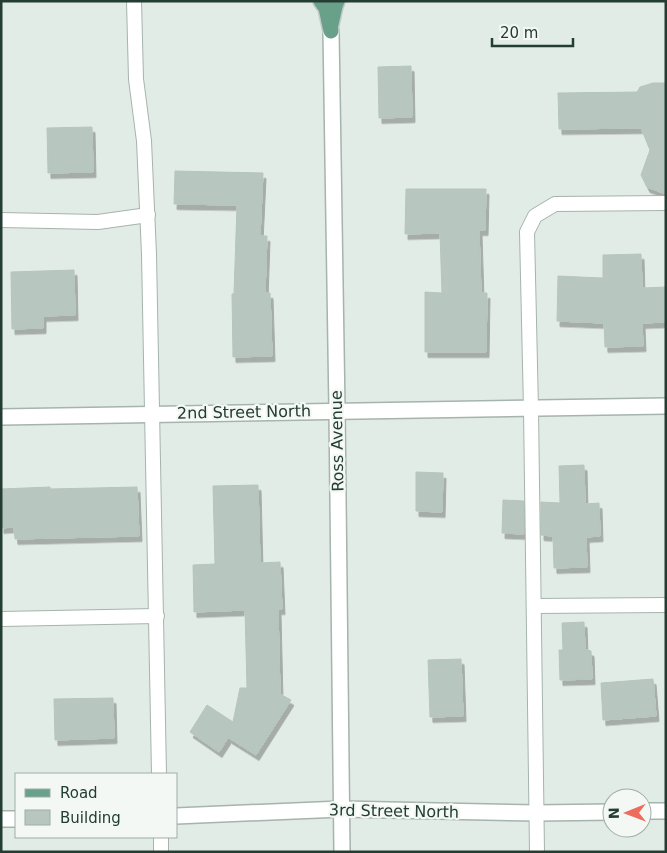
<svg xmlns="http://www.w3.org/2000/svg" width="667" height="853" font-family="'DejaVu Sans',sans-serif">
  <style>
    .building { fill: #b7c7bf; stroke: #b5c5bc; filter: url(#shadow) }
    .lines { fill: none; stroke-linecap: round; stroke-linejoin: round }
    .lane-casing { stroke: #a5b4ac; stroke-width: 16 }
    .street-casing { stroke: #a5b4ac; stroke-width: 18 }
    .primary-casing { stroke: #c1c9c6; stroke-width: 18 }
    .lane { stroke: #fff; stroke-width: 14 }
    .street { stroke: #fff; stroke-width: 15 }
    .primary { stroke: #68a08a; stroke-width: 15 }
    .labels { text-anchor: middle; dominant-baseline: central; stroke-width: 4.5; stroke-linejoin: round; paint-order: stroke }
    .street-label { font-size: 16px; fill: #233d32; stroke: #f3f8f5 }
  </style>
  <defs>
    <filter id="shadow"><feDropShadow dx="3" dy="5.5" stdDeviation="0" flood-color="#0004"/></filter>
  </defs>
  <rect width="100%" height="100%" fill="#e2ece6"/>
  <!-- building -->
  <g class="building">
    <path d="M411,66L412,117L379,118L378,67Z"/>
    <path d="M653,83H666V194L647,187L641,175L650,150L641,128L559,129L558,93L637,92L640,87Z"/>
    <path d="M92,127L93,172L48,173L47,128Z"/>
    <path d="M175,171L263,173L260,236H267L265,293H270L272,356L233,357L232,294H234L237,205L174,204Z"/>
    <path d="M406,189H486L485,230H479L481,293H487L486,352H425V292L442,293L440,233L405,234Z"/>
    <path d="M641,254L642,288L666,287V322L642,323L643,346L605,347L604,323L557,321L558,276L603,278V255Z"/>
    <path d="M74,270L75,315L43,316V328L12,329L11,272Z"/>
    <path d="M584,465L585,504L599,503L600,536L586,537L587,567L554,568L553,536L541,535V502L560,503L559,466Z"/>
    <path d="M416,472L443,473L442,512L416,511Z"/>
    <path d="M258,485L260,563L280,562L282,609H278L280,694L291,700L256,755L229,738L230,735L219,752L190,732L207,705L233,722L240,688H247L245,610L194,612L193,565L215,564L213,486Z"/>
    <path d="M50,487V489L137,487L139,536L15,539L14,527L1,528V489Z"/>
    <path d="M503,500L524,501V534L502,533Z"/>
    <path d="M584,622L585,649L591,651L592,679L560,680L559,650H563L562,623Z"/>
    <path d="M461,659L463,716L430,717L428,660Z"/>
    <path d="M653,679L656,716L603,720L601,683Z"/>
    <path d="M113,698L114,738L55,740L54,699Z"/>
  </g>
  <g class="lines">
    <defs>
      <g id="lane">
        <path d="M134,1L136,79L144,141L149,254L159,774"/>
        <path d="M1,220L98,222L148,215"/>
        <path d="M534,606L666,605"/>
        <path d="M1,619L157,616"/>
        <path d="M161,837V852"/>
        <path d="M537,852L531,409L527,232L535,216L555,204L666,203"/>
      </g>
      <g id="street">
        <path d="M331,31L337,410L342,852"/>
        <path d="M1,417L666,406"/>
        <path d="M642,811H666"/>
        <path d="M176,816L341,809L537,813L612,812"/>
        <path d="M1,819H16"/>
      </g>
      <g id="primary">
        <path d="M321,1L326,8L331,31"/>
        <path d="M331,24L335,6L337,1"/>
      </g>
    </defs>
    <!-- lane casing -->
    <use href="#lane" class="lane-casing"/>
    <!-- street casing -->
    <use href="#street" class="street-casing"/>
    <!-- primary casing -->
    <use href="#primary" class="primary-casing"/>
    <!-- lane -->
    <use href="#lane" class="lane"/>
    <!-- street -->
    <use href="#street" class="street"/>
    <!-- primary -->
    <use href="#primary" class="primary"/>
  </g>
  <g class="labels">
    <!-- street labels -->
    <g class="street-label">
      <text transform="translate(244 412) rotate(-1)">2nd Street North</text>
      <text transform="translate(337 441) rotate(-91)">Ross Avenue</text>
      <text transform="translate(394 811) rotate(1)">3rd Street North</text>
    </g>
  </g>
  <!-- border -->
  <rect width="667" height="853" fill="none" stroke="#233d32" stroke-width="5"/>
  <!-- legend -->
  <rect x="15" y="773" width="162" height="65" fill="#f3f8f5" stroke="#a0ada7"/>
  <rect x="25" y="789" width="25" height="8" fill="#68a08a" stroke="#a0ada7"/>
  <text x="60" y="798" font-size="15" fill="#233d32">Road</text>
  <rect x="25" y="810" width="25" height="15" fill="#b7c7bf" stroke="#a0ada7"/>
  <text x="60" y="823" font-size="15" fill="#233d32">Building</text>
  <!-- north arrow -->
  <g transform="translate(627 813) rotate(269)"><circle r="24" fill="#f3f8f5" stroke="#a0ada7"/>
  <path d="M0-4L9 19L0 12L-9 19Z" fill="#ee6c5e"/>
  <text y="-8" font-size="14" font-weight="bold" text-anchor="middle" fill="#233d32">N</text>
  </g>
  <!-- scale -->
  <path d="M492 38v8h81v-8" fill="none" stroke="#233d32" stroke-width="2.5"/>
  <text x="500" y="38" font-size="15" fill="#233d32" stroke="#f3f8f5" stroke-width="4" paint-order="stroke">20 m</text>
</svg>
